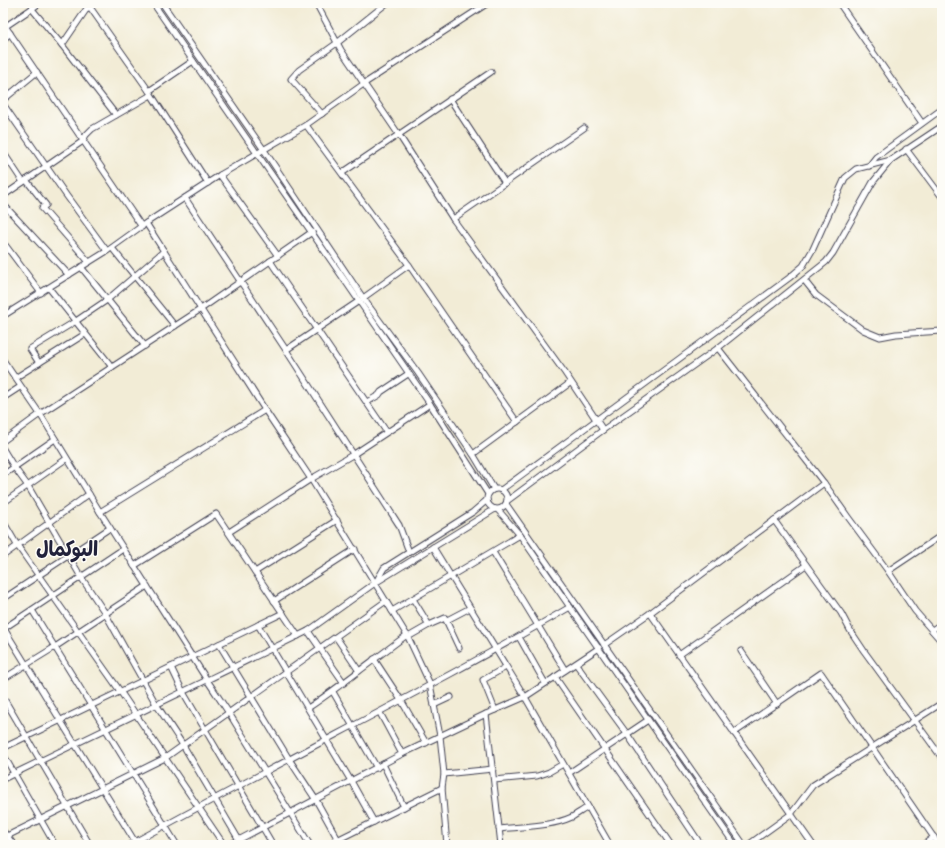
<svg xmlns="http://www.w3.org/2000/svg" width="945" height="848" font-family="'Indie Flower','Playpen Sans Arabic',sans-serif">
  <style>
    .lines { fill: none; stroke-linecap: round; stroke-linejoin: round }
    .minor-casing { stroke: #414052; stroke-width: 7 }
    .minor { stroke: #fff; stroke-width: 5 }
    .labels { text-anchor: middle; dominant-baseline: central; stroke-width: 3; stroke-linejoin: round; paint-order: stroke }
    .district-label { font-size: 20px; font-weight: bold; fill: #22223b; stroke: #fdfcf7 }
  </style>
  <rect width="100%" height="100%" fill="#fdfcf7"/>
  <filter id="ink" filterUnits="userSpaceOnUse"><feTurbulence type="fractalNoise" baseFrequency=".025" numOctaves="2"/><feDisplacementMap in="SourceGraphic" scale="8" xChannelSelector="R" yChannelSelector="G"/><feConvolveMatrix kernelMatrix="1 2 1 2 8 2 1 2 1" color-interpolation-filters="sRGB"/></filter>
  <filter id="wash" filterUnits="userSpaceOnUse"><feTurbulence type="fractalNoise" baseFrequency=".012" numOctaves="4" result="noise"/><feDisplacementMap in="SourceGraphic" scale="16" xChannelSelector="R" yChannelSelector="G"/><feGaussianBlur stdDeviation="0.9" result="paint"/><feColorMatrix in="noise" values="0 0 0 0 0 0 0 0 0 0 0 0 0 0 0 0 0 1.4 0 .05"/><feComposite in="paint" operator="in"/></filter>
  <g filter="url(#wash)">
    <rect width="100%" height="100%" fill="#f2ecd6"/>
  </g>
  <g filter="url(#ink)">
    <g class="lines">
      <defs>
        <g id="minor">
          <path d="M87,3L149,91L208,183"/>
          <path d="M153,3L359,301L430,404L488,494"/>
          <path d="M162,3L264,150L363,298L418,373L473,454L494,489"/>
          <path d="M316,3L341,50L399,135L453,219L565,373L603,430"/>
          <path d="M839,3L922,123"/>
          <path d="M32,9L62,45L116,115"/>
          <path d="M3,23L142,227"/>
          <path d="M6,26L40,3"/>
          <path d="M3,40L10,33"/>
          <path d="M62,45L90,4"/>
          <path d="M149,91L193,61"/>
          <path d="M450,99L505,183"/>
          <path d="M3,100L37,72"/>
          <path d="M3,104L66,195L107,251"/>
          <path d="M322,114L291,79L299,70L337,43L387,3"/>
          <path d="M306,125L409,265L517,422"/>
          <path d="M906,149L942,197"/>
          <path d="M3,152L23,182"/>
          <path d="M869,166L876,157L942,109"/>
          <path d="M342,173L491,72"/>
          <path d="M220,175L278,256"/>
          <path d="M26,180L46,205L42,208L89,262"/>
          <path d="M3,196L83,141L86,135L92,129L151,95"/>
          <path d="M185,198L286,350L399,525L409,552"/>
          <path d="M3,204L69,275"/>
          <path d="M453,219L584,128"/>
          <path d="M146,223L265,410L311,479L408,637L430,684L440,736L444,774L442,788L447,845"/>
          <path d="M3,247L6,246L41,293"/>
          <path d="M112,248L175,326"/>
          <path d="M270,261L386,431"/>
          <path d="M81,267L145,346"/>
          <path d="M804,280L816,295L863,330L880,337L896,334L942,331"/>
          <path d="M49,288L112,367"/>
          <path d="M363,298L409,265"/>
          <path d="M3,316L107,251L146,223L220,175L306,125L365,83L488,3"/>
          <path d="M718,348L824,483L848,517L888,571L915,611L942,642"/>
          <path d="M286,350L359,301"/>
          <path d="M3,360L40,414L100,512L207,680L229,713L310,845"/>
          <path d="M39,363L30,349L76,321L107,300L164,251"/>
          <path d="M15,378L85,334"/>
          <path d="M3,398L20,387"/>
          <path d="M367,402L379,395L381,392L408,374"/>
          <path d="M3,441L40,414L201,309L312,232"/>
          <path d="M3,449L14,467L28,486L81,577L105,613L156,704L183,745L242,845"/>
          <path d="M473,454L570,383"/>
          <path d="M3,475L55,439"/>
          <circle cx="497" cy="499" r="10"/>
          <path d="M501,490L789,278L803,266L813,249L845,178L856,169L891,160"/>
          <path d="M507,501L603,430L718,348L826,262L833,253L873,182L891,160L942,126"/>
          <path d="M3,503L66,459"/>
          <path d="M506,504L744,845"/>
          <path d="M498,510L520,535L735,845"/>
          <path d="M100,512L265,410"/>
          <path d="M774,520L841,613L850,630L864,651L942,758"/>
          <path d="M3,521L17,545L120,691L224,845"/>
          <path d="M229,532L311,479L354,454L430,404"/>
          <path d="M433,547L525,697L610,845"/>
          <path d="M493,552L565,670"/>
          <path d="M3,556L89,494"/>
          <path d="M134,566L216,514L298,636"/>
          <path d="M888,571L942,535"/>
          <path d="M255,572L337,520"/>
          <path d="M376,582L384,568L473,512L487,500"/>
          <path d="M3,599L110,528"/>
          <path d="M413,599L429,625"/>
          <path d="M274,601L355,549"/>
          <path d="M32,610L177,845"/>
          <path d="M392,611L520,535"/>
          <path d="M650,613L813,845"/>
          <path d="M447,620L470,608"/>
          <path d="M258,625L351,781L374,822"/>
          <path d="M3,627L137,845"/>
          <path d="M3,629L123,549"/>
          <path d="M932,630L942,623"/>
          <path d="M308,631L344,683"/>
          <path d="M336,637L359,671"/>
          <path d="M408,637L429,625L445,618L459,648"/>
          <path d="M519,637L545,683"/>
          <path d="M219,644L289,759L316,800L341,845"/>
          <path d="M604,645L650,613L824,483"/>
          <path d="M741,651L777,704"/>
          <path d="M679,655L806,565"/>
          <path d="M374,659L401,700L426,743"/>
          <path d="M576,664L627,734L701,845"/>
          <path d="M171,667L183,692L273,845"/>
          <path d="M555,677L671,845"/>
          <path d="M3,679L55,647L147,586"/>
          <path d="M333,692L377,768"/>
          <path d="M3,697L90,845"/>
          <path d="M434,705L451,697"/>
          <path d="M308,708C342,685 374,659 407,635"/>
          <path d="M495,710L483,680L506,667"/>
          <path d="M380,713L402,754"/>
          <path d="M486,714L501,845"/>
          <path d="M734,733L821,673L939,845"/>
          <path d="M3,748L283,613"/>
          <path d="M3,754L55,845"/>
          <path d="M383,764L404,807"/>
          <path d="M569,773L648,720"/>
          <path d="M444,774L493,769"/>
          <path d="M3,779L308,631L375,583L495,509"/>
          <path d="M494,780L537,776L549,772L563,764"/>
          <path d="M499,829C523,826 550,827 572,817C577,814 583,810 588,807"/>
          <path d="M3,831L14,845"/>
          <path d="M7,836L165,758L386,601"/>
          <path d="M129,845C175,820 221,795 267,771C369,717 471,665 570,607"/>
          <path d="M229,845L402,754L486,714L525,697L599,648"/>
          <path d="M327,845L442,788"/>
          <path d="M748,845L791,814L813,785L942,703"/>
          <path d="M923,845L934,837"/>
        </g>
      </defs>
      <!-- minor casing -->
      <use href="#minor" class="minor-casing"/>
      <!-- minor -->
      <use href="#minor" class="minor"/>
    </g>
  </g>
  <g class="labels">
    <!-- district labels -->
    <g class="district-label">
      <text x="67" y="551">البوكمال</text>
    </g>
  </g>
  <!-- margin -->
  <rect width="945" height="848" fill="none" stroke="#fdfcf7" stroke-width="16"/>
</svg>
